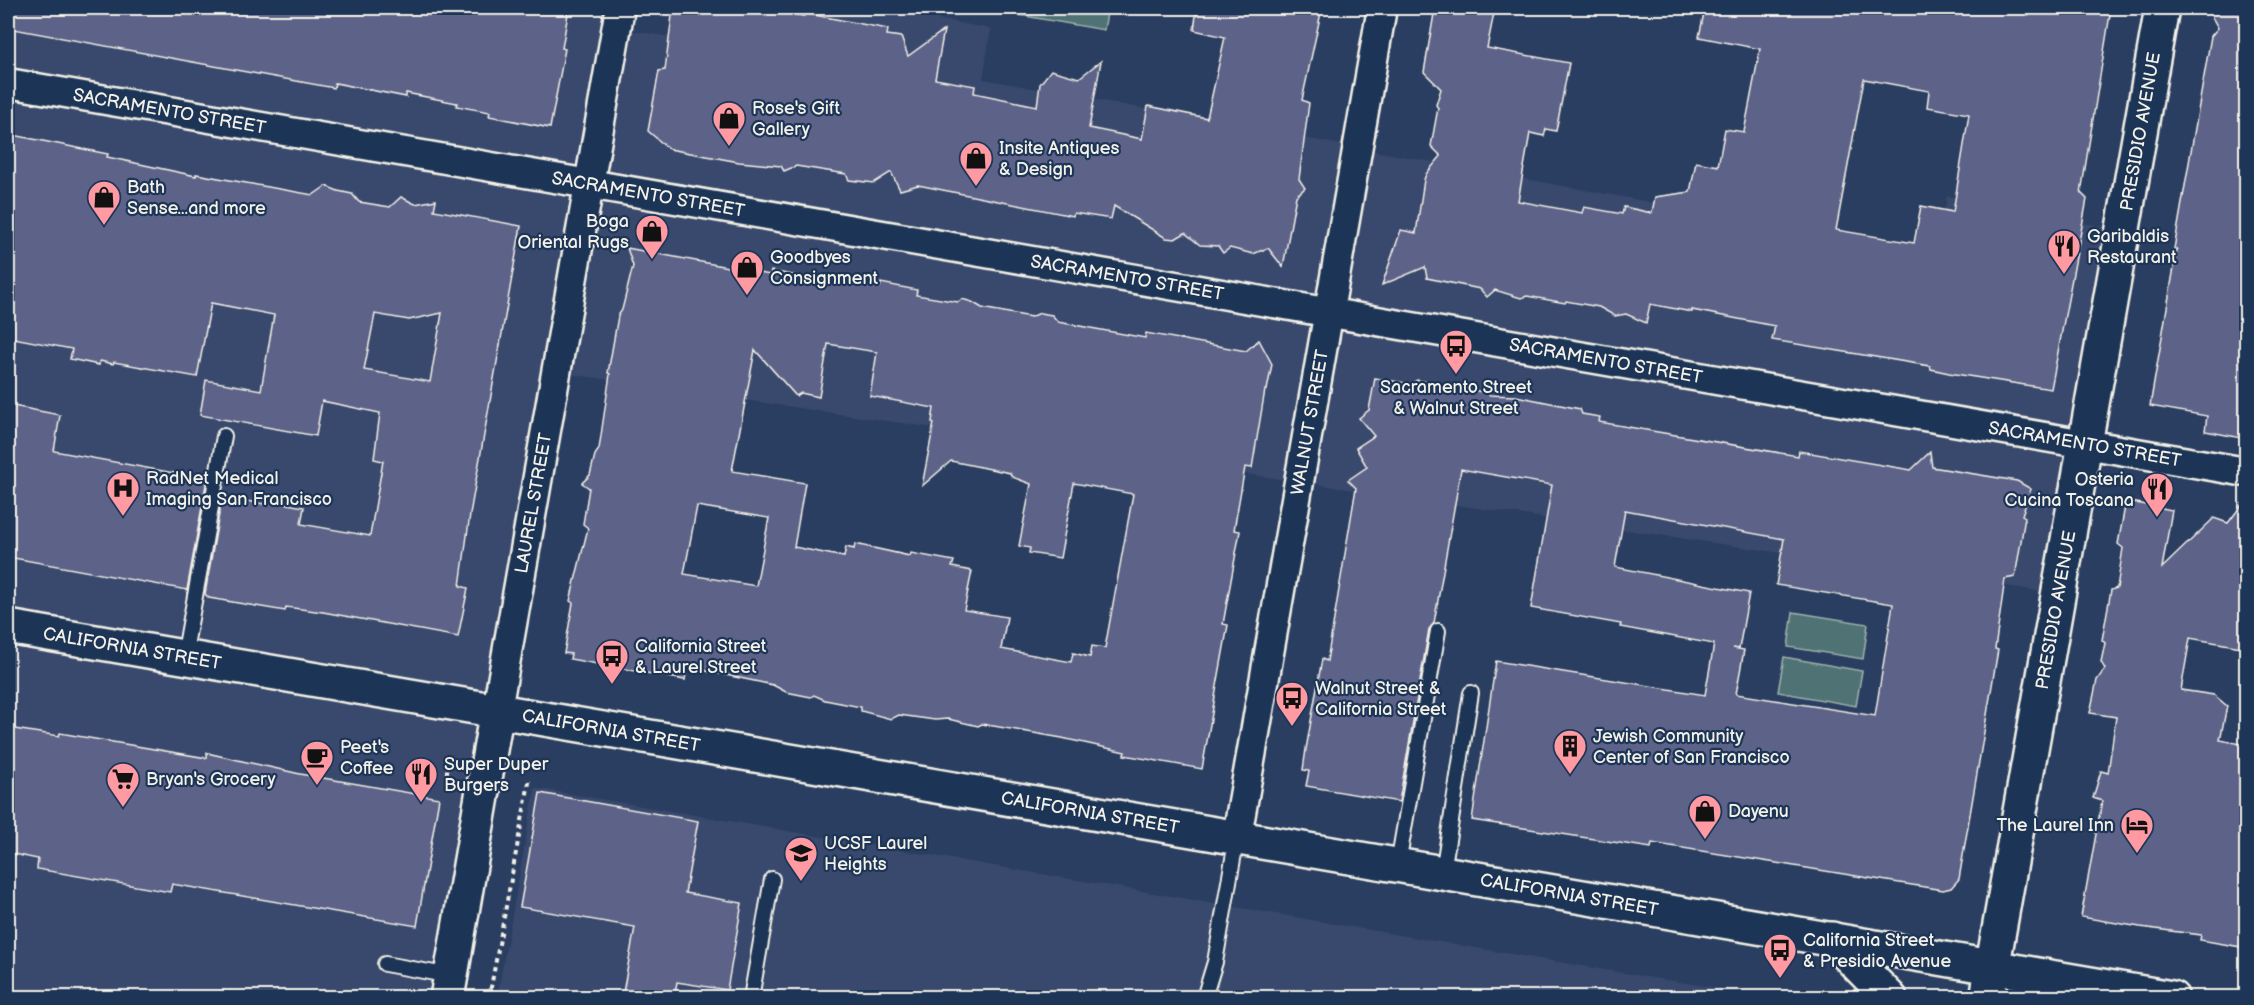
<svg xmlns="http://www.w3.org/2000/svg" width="2254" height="1005" font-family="'Balsamiq Sans',sans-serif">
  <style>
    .built { fill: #39496d }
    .green { fill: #4f7374; stroke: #a2b2ae; stroke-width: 1.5 }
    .building { fill: #5d6289; stroke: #f4f1e8; stroke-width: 1.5; fill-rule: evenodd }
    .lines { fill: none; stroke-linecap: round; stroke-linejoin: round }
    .service-casing { stroke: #f4f1e8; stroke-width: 18 }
    .minor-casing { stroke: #f4f1e8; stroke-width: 33 }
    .tertiary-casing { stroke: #f4f1e8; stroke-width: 38 }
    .secondary-casing { stroke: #f4f1e8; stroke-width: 38 }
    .path { stroke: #f4f1e8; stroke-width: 4; stroke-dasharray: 4.5 4.5; stroke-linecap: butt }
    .service { stroke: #1d3557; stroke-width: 14 }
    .minor { stroke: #1d3557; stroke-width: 28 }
    .tertiary { stroke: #1d3557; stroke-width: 33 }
    .secondary { stroke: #1d3557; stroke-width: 33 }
    .labels { text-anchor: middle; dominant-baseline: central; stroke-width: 4.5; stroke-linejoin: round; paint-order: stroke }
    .poi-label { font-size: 18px; fill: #f4f1e8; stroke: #1d3557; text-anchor: start }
    .street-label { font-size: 18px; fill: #f4f1e8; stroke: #1d3557 }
  </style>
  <rect width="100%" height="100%" fill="#2a3e61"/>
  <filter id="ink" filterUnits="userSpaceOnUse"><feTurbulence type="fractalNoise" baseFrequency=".0167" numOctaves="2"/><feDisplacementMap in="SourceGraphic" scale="12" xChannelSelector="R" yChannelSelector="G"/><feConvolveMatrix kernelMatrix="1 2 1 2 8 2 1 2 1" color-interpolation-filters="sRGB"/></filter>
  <g filter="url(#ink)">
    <!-- built -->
    <g class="built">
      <path d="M8,8H620L616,28L773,54L787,8H880L991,29L983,79L1938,255L1947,196L2134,233L2059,594L556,372L447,997H8Z"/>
      <path d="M535,788L1635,975L1773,997L497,998Z"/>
    </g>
    <!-- green -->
    <g class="green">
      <path d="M980,8H1108L1104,30Z"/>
      <path d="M1793,612L1868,624L1863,659L1788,647Z"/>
      <path d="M1784,657L1862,671L1856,706L1778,692Z"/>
    </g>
    <!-- building -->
    <g class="building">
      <path d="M8,8H569L562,48L565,49L550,128L489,116L490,112L456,106L457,103L406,93V97L335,83L334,88L8,28Z"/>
      <path d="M673,8H758L804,16V13L888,29L887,35L901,37L908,56L944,30L935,79L975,86L974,93L1037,106L1040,84L1051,70L1079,78L1101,61L1089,128L1142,139L1148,106L1207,118L1225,37L1194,30L1197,8H1322L1302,100L1309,103L1299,179L1305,188L1296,196L1283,267L1268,248L1253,254L1230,248L1223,253L1218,246L1200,245L1185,233L1175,239L1166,238L1114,206L1111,219L1074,213L1073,216L918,185L900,190L891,172L874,183L849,180L846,174L796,166L784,171L781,166L739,162L669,149L648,131L659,71L665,70Z"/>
      <path d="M1435,8H1495L1487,48L1569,63L1556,131L1546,129L1544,136L1530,133L1518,201L1582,213L1584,207L1622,214L1624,207L1652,213L1655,197L1690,192L1696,162L1718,166L1725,129L1744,132L1760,49L1699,37L1705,8H2111L2081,193L2087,199L2085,210L2051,389L1949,373L1931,369L1930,366L1772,340L1775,326L1692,310V312L1650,304L1646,323L1626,314L1615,316L1599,307L1566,301L1565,303L1527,296L1521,298L1495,290L1487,297L1480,289L1427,278L1425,267L1382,285L1401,230L1416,233L1424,180L1426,174L1441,156L1431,146L1438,108L1436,105L1441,89L1424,72ZM1864,79L1929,91L1927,107L1969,114L1953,212L1921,206L1914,243L1836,230Z"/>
      <path d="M2207,8L2234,11L2237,8H2247V439L2205,431L2207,416L2150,406L2177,250L2174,249L2211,36L2218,28Z"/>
      <path d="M8,134L108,154L107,157L196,176V174L313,195L326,186L338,191L352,194L359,202L390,207L401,197L415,204L436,200L434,210L521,226L470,514L460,586L468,588L458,637L323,612L286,607L285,611L209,598L205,594L222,497L264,504L265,500L304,507L301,524L370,536L383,461L374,459L380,413L322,401L316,436L200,415L206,380L261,390L274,315L211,303L197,377L114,362L113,364L100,361L99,365L70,359L72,349L8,337ZM442,313L430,382L364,370L375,314L409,320Z"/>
      <path d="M627,248L770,275L771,271L826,281L831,277L880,287L881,283L917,290L916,295L958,302L962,299L972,302L982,308L1031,317L1040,313L1052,315L1058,322L1145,338L1146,333L1246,351L1259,340L1272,364L1267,390H1265L1252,468L1245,467L1234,530L1240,531L1223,624L1228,625L1202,769L1124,755L1125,752L1062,738L982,724L978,726L948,719L935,720L899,715L891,719L861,711V707L825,700L814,695L811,697L786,692L773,685L687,667L685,680L570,659L571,654L564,653L573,603L570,601L588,528L583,524L589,488L582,483L590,475L595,455L599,449L610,374L608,373L618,316L622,310L633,266ZM828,344L877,352L870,396L934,408L932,422L934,423L922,486L951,461L1010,473L1012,477L1031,484L1019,546L1030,548L1029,553L1060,558L1074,483L1133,494L1105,648L1092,646L1090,657L1073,653L1071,662L1001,649L1007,617L964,610L972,571L952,567L954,561L911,553L910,556L855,544L854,549L846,547L844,557L794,547L805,483L732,471L755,350L796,396L801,393L819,397ZM697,506L769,518L756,586L684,574Z"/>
      <path d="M1375,378L1411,384L1417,380L1488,393L1489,395L1516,396L1580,409L1582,414L1600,417L1599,422L1798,456L1799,451L1911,470L1930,452L1932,467L2017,481L2031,489L2022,515L2025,517L2015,577L2005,579L1995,649L1998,650L1959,879L1951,888L1943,890L1652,843L1651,848L1472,820L1496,661L1705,695L1714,644L1620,627L1621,624L1531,608L1552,485L1461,469L1434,623L1429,629L1399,802L1306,786L1309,771L1303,770L1306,749L1322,659L1327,661L1356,488L1348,480L1367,467L1356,448L1374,436L1359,418L1369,410ZM1625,510L1784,539L1776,585L1893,604L1875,716L1736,694L1744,650L1733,648L1739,649L1749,593L1615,567Z"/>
      <path d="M8,405L60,415L54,451L207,479L187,590L8,557Z"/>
      <path d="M2247,498V648L2190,638L2181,690L2214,695L2227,706L2220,740L2247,745V948L2200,940L2201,935L2140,927L2081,917L2102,801L2093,798L2101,771L2108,773L2116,717L2090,713L2097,680L2105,669L2101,662L2105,643L2102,640L2111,590L2117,588L2123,548L2118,544L2126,501L2172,510L2162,568L2214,518L2228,523Z"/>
      <path d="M8,728L59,736L60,733L207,758V753L300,774L439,798L417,926L172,884L170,892L37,869L38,859L8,853Z"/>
      <path d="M540,793L698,821L685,893L742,903L727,990L677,982L674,998H622L635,927L520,907Z"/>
    </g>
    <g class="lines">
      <defs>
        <g id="service">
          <path d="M184,657L224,436"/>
          <path d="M1398,864L1438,631"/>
          <path d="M1443,872L1471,693"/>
          <path d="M385,964L451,976"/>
          <path d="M751,998L772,879"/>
          <path d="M1204,998L1215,962L1237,836"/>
        </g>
        <g id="minor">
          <path id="s1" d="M8,83L2246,472"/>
          <path id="s2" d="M497,710L620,8"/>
          <path id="s3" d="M1237,836L1382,8"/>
        </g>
        <g id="tertiary">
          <path d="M447,998L497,710"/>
          <path id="s4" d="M1987,998L2162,8"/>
        </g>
        <g id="secondary">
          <path id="s5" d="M8,627L2172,998"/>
          <path d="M1832,939L1890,998"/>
        </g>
      </defs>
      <!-- service casing -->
      <use href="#service" class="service-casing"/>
      <!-- minor casing -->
      <use href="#minor" class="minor-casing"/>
      <!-- tertiary casing -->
      <use href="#tertiary" class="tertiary-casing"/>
      <!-- secondary casing -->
      <use href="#secondary" class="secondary-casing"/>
      <!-- path -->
      <g class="path">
        <path d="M447,783V763"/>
        <path d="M489,998L530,777"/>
      </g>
      <!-- service -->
      <use href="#service" class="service"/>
      <!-- minor -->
      <use href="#minor" class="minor"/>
      <!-- tertiary -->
      <use href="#tertiary" class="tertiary"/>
      <!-- secondary -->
      <use href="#secondary" class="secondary"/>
    </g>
  </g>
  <!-- icons -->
  <defs>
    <symbol id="shop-pin" viewBox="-11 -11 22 30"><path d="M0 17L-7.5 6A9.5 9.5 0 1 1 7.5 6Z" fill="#ff9aa2" stroke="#1d3557"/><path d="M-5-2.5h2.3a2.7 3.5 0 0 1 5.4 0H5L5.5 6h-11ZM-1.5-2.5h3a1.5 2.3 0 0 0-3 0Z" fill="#111"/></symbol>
    <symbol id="restaurant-pin" viewBox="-11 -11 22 30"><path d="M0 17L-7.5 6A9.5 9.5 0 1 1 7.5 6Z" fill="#ff9aa2" stroke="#1d3557"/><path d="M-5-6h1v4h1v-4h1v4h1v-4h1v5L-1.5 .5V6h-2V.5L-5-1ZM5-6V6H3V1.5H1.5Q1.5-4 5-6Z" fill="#111"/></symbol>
    <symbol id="bus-pin" viewBox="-11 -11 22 30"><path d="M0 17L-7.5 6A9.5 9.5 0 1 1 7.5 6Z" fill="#ff9aa2" stroke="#1d3557"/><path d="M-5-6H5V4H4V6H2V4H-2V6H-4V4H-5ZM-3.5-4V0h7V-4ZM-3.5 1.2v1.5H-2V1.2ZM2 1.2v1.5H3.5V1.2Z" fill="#111"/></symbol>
    <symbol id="hospital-pin" viewBox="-11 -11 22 30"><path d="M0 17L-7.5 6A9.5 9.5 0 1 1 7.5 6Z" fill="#ff9aa2" stroke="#1d3557"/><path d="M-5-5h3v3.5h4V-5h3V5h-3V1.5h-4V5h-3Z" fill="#111"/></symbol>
    <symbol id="building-pin" viewBox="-11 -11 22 30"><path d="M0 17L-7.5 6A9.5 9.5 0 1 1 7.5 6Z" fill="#ff9aa2" stroke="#1d3557"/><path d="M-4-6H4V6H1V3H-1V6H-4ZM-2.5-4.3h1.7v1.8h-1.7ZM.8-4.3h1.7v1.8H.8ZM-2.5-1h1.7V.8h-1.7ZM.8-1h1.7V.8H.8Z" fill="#111"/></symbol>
    <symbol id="cafe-pin" viewBox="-11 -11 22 30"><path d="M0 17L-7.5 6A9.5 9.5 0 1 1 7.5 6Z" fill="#ff9aa2" stroke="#1d3557"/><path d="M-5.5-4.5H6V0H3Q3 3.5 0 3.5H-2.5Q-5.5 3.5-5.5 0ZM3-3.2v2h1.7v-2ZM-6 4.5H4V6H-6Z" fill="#111"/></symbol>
    <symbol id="supermarket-pin" viewBox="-11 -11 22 30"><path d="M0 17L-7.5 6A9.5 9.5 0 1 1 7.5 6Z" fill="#ff9aa2" stroke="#1d3557"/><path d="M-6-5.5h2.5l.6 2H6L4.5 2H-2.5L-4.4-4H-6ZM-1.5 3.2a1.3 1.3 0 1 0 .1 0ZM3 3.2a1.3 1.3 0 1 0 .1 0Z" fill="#111"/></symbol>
    <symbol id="hotel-pin" viewBox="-11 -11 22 30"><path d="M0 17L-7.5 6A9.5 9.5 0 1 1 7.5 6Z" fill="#ff9aa2" stroke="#1d3557"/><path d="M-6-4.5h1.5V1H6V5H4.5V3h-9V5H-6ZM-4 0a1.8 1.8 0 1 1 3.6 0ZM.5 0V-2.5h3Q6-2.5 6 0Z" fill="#111"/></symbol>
    <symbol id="university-pin" viewBox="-11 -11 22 30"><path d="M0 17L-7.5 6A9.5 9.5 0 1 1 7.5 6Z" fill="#ff9aa2" stroke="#1d3557"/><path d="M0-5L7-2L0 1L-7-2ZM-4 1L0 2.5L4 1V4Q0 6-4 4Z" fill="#111"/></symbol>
  </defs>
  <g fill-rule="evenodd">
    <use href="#shop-pin" x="710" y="99" width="38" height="52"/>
    <use href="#shop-pin" x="957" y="139" width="38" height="52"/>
    <use href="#shop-pin" x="85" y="178" width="38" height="52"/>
    <use href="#shop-pin" x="633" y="212" width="38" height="52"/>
    <use href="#restaurant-pin" x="2045" y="227" width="38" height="52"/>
    <use href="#shop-pin" x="728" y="248" width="38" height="52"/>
    <use href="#bus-pin" x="1437" y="327" width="38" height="52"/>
    <use href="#hospital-pin" x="104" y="469" width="38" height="52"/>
    <use href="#restaurant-pin" x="2138" y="470" width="38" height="52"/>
    <use href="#bus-pin" x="593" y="637" width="38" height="52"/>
    <use href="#bus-pin" x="1273" y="679" width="38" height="52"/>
    <use href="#building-pin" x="1551" y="727" width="38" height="52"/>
    <use href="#cafe-pin" x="298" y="738" width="38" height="52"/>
    <use href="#restaurant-pin" x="402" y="755" width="38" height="52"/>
    <use href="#supermarket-pin" x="104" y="760" width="38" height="52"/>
    <use href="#shop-pin" x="1686" y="792" width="38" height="52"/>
    <use href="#hotel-pin" x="2118" y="806" width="38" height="52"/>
    <use href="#university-pin" x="782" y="834" width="38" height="52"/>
    <use href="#bus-pin" x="1761" y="931" width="38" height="52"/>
  </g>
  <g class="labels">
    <!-- poi labels -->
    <g class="poi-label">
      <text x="752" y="108">Rose's Gift<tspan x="752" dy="21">Gallery</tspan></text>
      <text x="999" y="148">Insite Antiques<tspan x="999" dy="21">&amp; Design</tspan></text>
      <text x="127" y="187">Bath<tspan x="127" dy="21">Sense...and more</tspan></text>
      <text x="629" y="221" text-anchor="end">Boga<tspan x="629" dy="21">Oriental Rugs</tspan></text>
      <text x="2087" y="236">Garibaldis<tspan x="2087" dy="21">Restaurant</tspan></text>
      <text x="770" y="257">Goodbyes<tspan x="770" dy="21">Consignment</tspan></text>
      <text x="1456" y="387" text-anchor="middle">Sacramento Street<tspan x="1456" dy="21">&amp; Walnut Street</tspan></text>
      <text x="146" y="478">RadNet Medical<tspan x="146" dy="21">Imaging San Francisco</tspan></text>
      <text x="2134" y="479" text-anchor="end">Osteria<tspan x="2134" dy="21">Cucina Toscana</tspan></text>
      <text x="635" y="646">California Street<tspan x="635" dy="21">&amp; Laurel Street</tspan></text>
      <text x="1315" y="688">Walnut Street &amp;<tspan x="1315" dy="21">California Street</tspan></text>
      <text x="1593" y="736">Jewish Community<tspan x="1593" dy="21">Center of San Francisco</tspan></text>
      <text x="340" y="747">Peet's<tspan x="340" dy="21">Coffee</tspan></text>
      <text x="444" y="764">Super Duper<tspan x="444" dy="21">Burgers</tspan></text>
      <text x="146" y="779">Bryan's Grocery</text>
      <text x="1728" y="811">Dayenu</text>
      <text x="2114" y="825" text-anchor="end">The Laurel Inn</text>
      <text x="824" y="843">UCSF Laurel<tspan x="824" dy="21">Heights</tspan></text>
      <text x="1803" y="940">California Street<tspan x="1803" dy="21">&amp; Presidio Avenue</tspan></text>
    </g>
    <!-- street labels -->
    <g class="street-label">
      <text stroke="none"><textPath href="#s1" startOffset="164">SACRAMENTO STREET</textPath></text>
      <text stroke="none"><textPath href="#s4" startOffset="880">PRESIDIO AVENUE</textPath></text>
      <text stroke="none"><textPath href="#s1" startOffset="650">SACRAMENTO STREET</textPath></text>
      <text stroke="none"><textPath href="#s1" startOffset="1136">SACRAMENTO STREET</textPath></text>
      <text stroke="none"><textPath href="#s1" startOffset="1622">SACRAMENTO STREET</textPath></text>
      <text stroke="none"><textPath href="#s3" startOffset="420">WALNUT STREET</textPath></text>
      <text stroke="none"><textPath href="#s1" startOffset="2108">SACRAMENTO STREET</textPath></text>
      <text stroke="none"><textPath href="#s2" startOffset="210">LAUREL STREET</textPath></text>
      <text stroke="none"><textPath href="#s4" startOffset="394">PRESIDIO AVENUE</textPath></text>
      <text stroke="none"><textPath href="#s5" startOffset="126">CALIFORNIA STREET</textPath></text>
      <text stroke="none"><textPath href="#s5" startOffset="612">CALIFORNIA STREET</textPath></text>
      <text stroke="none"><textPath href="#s5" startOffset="1098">CALIFORNIA STREET</textPath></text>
      <text stroke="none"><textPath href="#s5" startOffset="1584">CALIFORNIA STREET</textPath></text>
    </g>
  </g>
  <!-- margin -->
  <rect width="2254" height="1005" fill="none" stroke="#1d3557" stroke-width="30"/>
  <rect x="15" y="15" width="2224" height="975" fill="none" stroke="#f4f1e8" stroke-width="2" filter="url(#ink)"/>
</svg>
